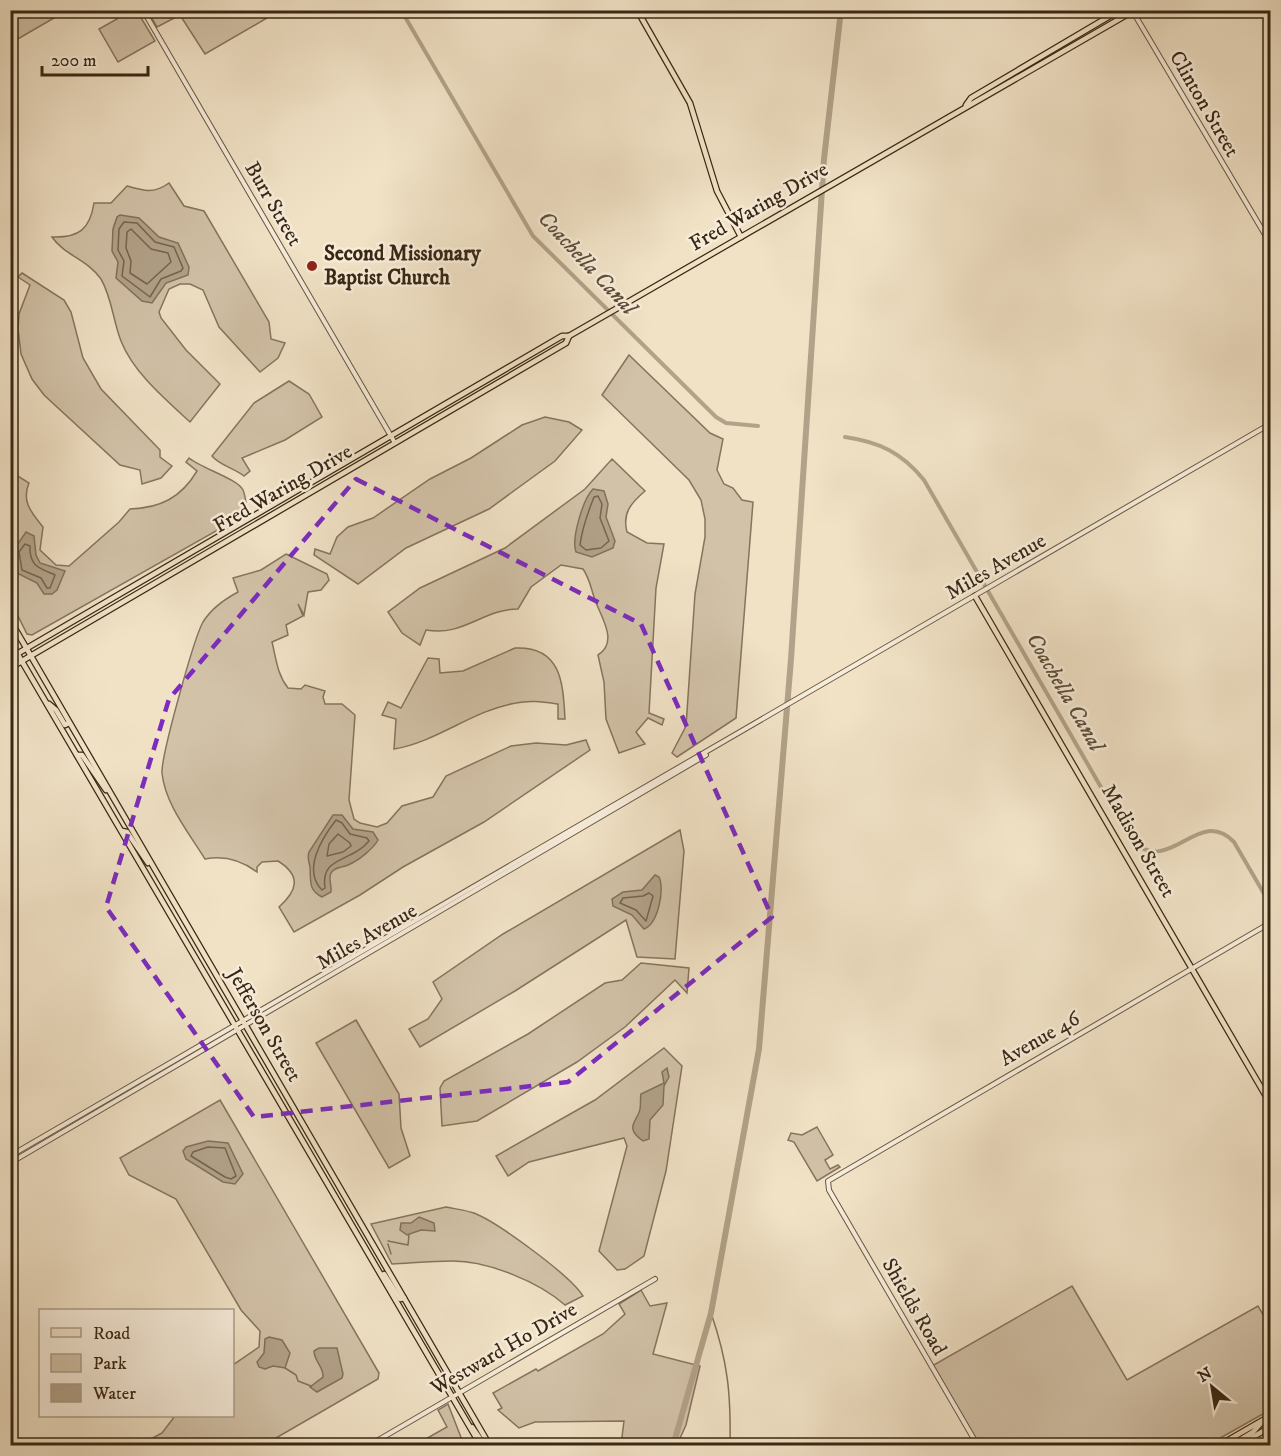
<svg xmlns="http://www.w3.org/2000/svg" width="1281" height="1456" font-family="'IM FELL DW Pica',serif">
  <style>
    .green { fill: #d2c2a8; stroke: #86745e; stroke-width: 1.5 }
    .water { fill: #b2a289; stroke: #82715a; stroke-width: 1.5 }
    .lines { fill: none; stroke-linecap: round; stroke-linejoin: round }
    .shore { stroke: #76644e; stroke-width: 1.5 }
    .stream { stroke: #82715a; stroke-width: 1.5 }
    .canal { stroke: #b2a289; stroke-width: 4 }
    .river { stroke: #b2a289; stroke-width: 6 }
    .minor-casing { stroke: #675640; stroke-width: 6 }
    .major-casing { stroke: #392713; stroke-width: 7 }
    .minor { stroke: #f6ecda; stroke-width: 4 }
    .major { stroke: #f1e2c6; stroke-width: 4.5 }
    .marked { fill: none; stroke: #7b2cbf; stroke-width: 4.5; stroke-dasharray: 12 8; stroke-linejoin: round }
    .poi-dot { fill: #8f2418; stroke: #f6ecda; stroke-width: 2 }
    .labels { text-anchor: middle; dominant-baseline: central; stroke-width: 5; stroke-linejoin: round; paint-order: stroke }
    .street-label { font-size: 21px; fill: #392713; stroke: #f6ecda }
    .poi-label { font-size: 21px; font-weight: bold; fill: #392713; stroke: #f6ecda; text-anchor: start }
    .water-label { font-size: 22px; font-style: italic; fill: #5d4c36; stroke: #f6ecda }
  </style>
  <rect width="100%" height="100%" fill="#f1e2c6"/>
  <filter id="stains"><feTurbulence type="fractalNoise" baseFrequency=".00333" numOctaves="4"/><feColorMatrix values="0 0 0 0 .2 0 0 0 0 .09 0 0 0 0 .02 0 0 0 .5 -.17"/></filter>
  <radialGradient id="worn" r=".72"><stop offset=".6" stop-color="#630" stop-opacity="0"/><stop offset="1" stop-color="#630" stop-opacity=".3"/></radialGradient>
  <!-- green -->
  <g class="green">
    <path d="M11,10H66V11L11,43Z"/>
    <path d="M112,11H137L155,41L118,62L99,29L117,19Z"/>
    <path d="M148,11H279L205,54L180,15L157,27Z"/>
    <path d="M169,183L184,206L204,211L269,322L271,339L285,343L278,358L260,372L219,327L203,290L190,284H180L169,289L159,312L161,318L186,350L220,384L190,422C165,399 133,372 121,341C113,321 112,298 101,279C88,260 64,255 52,237C79,238 90,229 94,203H111L127,186C144,191 154,194 169,183Z"/>
    <path d="M22,273L64,300L71,312L83,358L101,389L160,450V457L172,466L161,478L142,484L140,470L120,465L44,395L32,379L21,354L18,329L19,314L30,285L18,277Z"/>
    <path d="M629,355L710,433L723,439L717,470L724,484L733,488L742,500L753,502L736,718L677,757L672,753L686,726L695,594L705,537V519L701,500L689,480L602,395Z"/>
    <path d="M289,381L309,394L322,417L285,440L242,458L250,471L244,476C234,468 219,465 212,456L254,403Z"/>
    <path d="M545,417L569,422L582,430L555,461L489,509L406,548L358,584L314,555L315,549L330,554L337,537L348,527L373,518L430,479L471,458L522,425Z"/>
    <path d="M189,458C201,468 238,479 243,490C246,497 246,506 248,513L32,635L27,634L11,602L10,471L29,483C21,502 32,513 43,527L40,550L56,565L69,566L119,522L130,509C160,508 181,498 197,471L186,462Z"/>
    <path d="M612,459L645,491C631,503 622,513 627,532L647,543L664,544L656,588L649,713L664,719L662,725L648,718L636,732L645,744L619,753L606,719L604,682L598,655C619,642 601,617 595,600C591,589 590,579 583,569L561,565L531,587L518,609C483,609 463,637 426,630L420,645L402,633L388,612L420,588L505,548L585,489Z"/>
    <path d="M286,554L327,574L329,580L321,590L308,592L304,615L298,604L303,616L286,625L288,635L272,642C276,658 277,674 288,688L301,689L305,685L325,691L323,697L325,704H342L355,715L349,800L354,819L360,823L377,827L387,823L402,806L433,797L446,776L511,746L536,743L566,745L586,740L590,750L484,822L403,867L360,895L294,932L279,907C297,891 302,876 278,861L262,862L257,867V872C241,860 225,855 205,859C189,833 165,804 162,773C161,756 194,638 203,622C211,609 225,599 238,592L233,578L261,570Z"/>
    <path d="M515,648C562,646 563,684 565,719H558V704C543,702 530,700 516,703C473,710 437,742 394,749L396,719L382,715L388,702L401,708L428,658L439,659L440,673L463,671Z"/>
    <path d="M680,830L684,851L675,959L637,957L626,920L515,991L420,1047L409,1029L428,1019L442,999L433,982L503,934Z"/>
    <path d="M641,963L689,968L687,993L675,980L625,1027L577,1062L477,1121L442,1126L440,1088L444,1081L528,1034L605,983L622,980Z"/>
    <path d="M356,1020L399,1094L401,1128L410,1156L389,1168L316,1043Z"/>
    <path d="M664,1048L682,1066L666,1171L644,1256L625,1269L617,1270L599,1251L627,1146L624,1138L529,1162L508,1176L496,1156L595,1100Z"/>
    <path d="M220,1100L379,1373L378,1379L264,1445H140L162,1433L175,1416H232L233,1365L259,1347L260,1331L241,1310L176,1199L129,1175L120,1158Z"/>
    <path d="M817,1127L833,1155L825,1160L830,1169L838,1165L840,1167L817,1181L794,1142L788,1140L791,1133L802,1135Z"/>
    <path d="M446,1207C455,1209 465,1210 474,1213C497,1222 570,1275 583,1296L565,1305C539,1282 488,1261 453,1261C433,1261 412,1263 392,1264L371,1224Z"/>
    <path d="M1072,1286L1127,1380L1258,1306L1270,1327V1410L1208,1445H978L932,1366Z"/>
    <path d="M641,1290L650,1306L667,1303L653,1354L700,1366L686,1425L677,1445H621L624,1421L535,1422L519,1428L498,1410L502,1408L493,1393L536,1369L538,1371L603,1334L625,1314L619,1304Z"/>
    <path d="M448,1404L464,1445H415L447,1427L438,1410Z"/>
  </g>
  <!-- water -->
  <g class="water">
    <path d="M120,215L139,218L159,237L178,243L189,267L188,275L166,283L152,303L142,301L116,278L118,262L112,251L113,229L117,217Z"/>
    <path d="M593,489L604,491L608,504L606,517L615,541L613,548L592,557L576,552C571,539 583,499 593,489Z"/>
    <path d="M26,532L34,536L36,555L40,563L65,571L57,590L52,594H44L37,583L17,573L13,551Z"/>
    <path d="M333,815H342L353,829L373,832L378,840C373,849 358,861 348,865C342,868 335,866 331,873C328,879 332,886 331,892L322,897C308,890 311,881 310,867C309,861 307,858 309,852Z"/>
    <path d="M655,875L659,877C665,889 658,924 644,929L632,915L613,906L612,899L623,892L642,890Z"/>
    <path d="M667,1068L669,1077L664,1086L663,1105L650,1120L649,1139L643,1141C623,1127 638,1121 640,1109C641,1104 640,1099 641,1094L664,1083L662,1072Z"/>
    <path d="M208,1141L228,1143L243,1174L235,1184L223,1182L186,1159L183,1151L186,1147Z"/>
    <path d="M419,1217L434,1223L435,1231L421,1230L407,1235L400,1230L401,1223H411Z"/>
    <path d="M269,1337L282,1340L290,1353L285,1368L273,1366L265,1369L259,1367L257,1362L264,1353L265,1339Z"/>
    <path d="M319,1348H337L343,1374L342,1378L317,1392L310,1387L323,1377C324,1367 314,1361 314,1351Z"/>
  </g>
  <g class="lines">
    <!-- shore -->
    <g class="shore">
      <path d="M124,222L137,223L155,242L174,247L183,268L181,271L161,279L150,297L122,276L124,261L118,250L119,229Z"/>
      <path d="M131,229L151,249L168,253L171,262L147,284L130,273L131,261L126,248L127,232Z"/>
      <path d="M598,496L602,504L600,518L609,541L601,548L586,550L580,545C582,529 588,512 594,497Z"/>
      <path d="M25,544L30,546C29,566 39,568 55,575L50,588H47L41,578L22,570L19,552Z"/>
      <path d="M336,820L342,823L350,834L367,838L369,841C351,863 320,856 325,888L322,890C302,870 322,838 336,820Z"/>
      <path d="M338,834L350,843L351,846L343,852L327,856L329,844Z"/>
      <path d="M649,893L653,896L646,921L636,910L620,903L623,898L643,896Z"/>
      <path d="M208,1147L225,1148L236,1176L231,1179L225,1177L191,1156L193,1152Z"/>
    </g>
    <!-- stream -->
    <g class="stream">
      <path d="M388,1241L408,1245L409,1235"/>
      <path d="M388,1244L391,1254"/>
      <path d="M711,1313C728,1362 731,1394 730,1446"/>
      <path d="M285,1368L296,1375L298,1381L311,1386"/>
    </g>
    <!-- canal -->
    <g class="canal">
      <path d="M401,10L533,236L716,417L726,423L758,426"/>
      <path d="M845,437C880,442 902,453 924,480L1132,841C1171,877 1198,805 1234,842L1270,904"/>
    </g>
    <!-- river -->
    <path class="river" d="M673,1446L711,1313L759,1049L791,659L824,159L841,10"/>
    <defs>
      <g id="minor">
        <path d="M143,10L395,443"/>
        <path d="M1132,10L1270,243"/>
        <path d="M10,1156L1270,424"/>
        <path d="M10,1163L706,755"/>
        <path d="M368,1446L655,1279"/>
        <path d="M978,1446L829,1190L828,1181L1270,923"/>
      </g>
      <g id="major">
        <path d="M637,10L690,103L717,191L741,237"/>
        <path d="M966,105L971,98L1120,10"/>
        <path d="M975,596L1270,1103"/>
        <path d="M10,620L490,1446"/>
        <path d="M10,641L481,1446"/>
        <path d="M10,658L562,336H569L1135,10"/>
        <path d="M10,668L566,343L569,336"/>
        <path d="M49,704L56,710L65,725L69,723"/>
        <path d="M77,755H82L106,790"/>
        <path d="M122,831L127,832L148,863"/>
        <path d="M384,1274L400,1299L404,1298"/>
        <path d="M472,1427L485,1446"/>
        <path d="M1218,1446L1270,1416"/>
        <path d="M1230,1446L1253,1432L1262,1422"/>
        <path d="M1238,1446L1270,1427"/>
      </g>
    </defs>
    <!-- minor casing -->
    <use href="#minor" class="minor-casing"/>
    <!-- major casing -->
    <use href="#major" class="major-casing"/>
    <!-- minor -->
    <use href="#minor" class="minor"/>
    <!-- major -->
    <use href="#major" class="major"/>
  </g>
  <!-- marked area -->
  <path class="marked" d="M356,479L641,624L772,917L568,1082L254,1117L106,907L169,699Z"/>
  <!-- markers -->
  <circle class="poi-dot" cx="312" cy="266" r="6"/>
  <g class="labels">
    <!-- street labels -->
    <g class="street-label">
      <text transform="translate(1204 104) rotate(60)">Clinton Street</text>
      <text transform="translate(273 204) rotate(60)">Burr Street</text>
      <text transform="translate(759 207) rotate(-30)">Fred Waring Drive</text>
      <text transform="translate(283 489) rotate(-30)">Fred Waring Drive</text>
      <text transform="translate(996 567) rotate(-30)">Miles Avenue</text>
      <text transform="translate(1138 841) rotate(60)">Madison Street</text>
      <text transform="translate(367 937) rotate(-30)">Miles Avenue</text>
      <text transform="translate(264 1025) rotate(60)">Jefferson Street</text>
      <text transform="translate(1040 1039) rotate(-30)">Avenue 46</text>
      <text transform="translate(914 1307) rotate(60)">Shields Road</text>
      <text transform="translate(504 1349) rotate(-30)">Westward Ho Drive</text>
    </g>
    <!-- poi labels -->
    <g class="poi-label">
      <text x="324" y="254">Second Missionary<tspan x="324" dy="24">Baptist Church</tspan></text>
    </g>
    <!-- water labels -->
    <g class="water-label">
      <text transform="translate(587 263) rotate(47)">Coachella Canal</text>
      <text transform="translate(1065 692) rotate(60)">Coachella Canal</text>
    </g>
  </g>
  <!-- margin -->
  <rect width="1281" height="1456" fill="none" stroke="#f1e2c6" stroke-width="36"/>
  <rect x="12" y="12" width="1257" height="1432" fill="none" stroke="#392713" stroke-width="3"/>
  <rect x="18" y="18" width="1245" height="1420" fill="none" stroke="#392713" stroke-width="1.5"/>
  <!-- legend -->
  <rect x="39" y="1309" width="195" height="108" fill="#f6ecda" stroke="#aa9d8a" stroke-width="1.5"/>
  <rect x="51" y="1328" width="30" height="9" fill="#f1e2c6" stroke="#aa9d8a" stroke-width="1.5"/>
  <text x="93" y="1339" font-size="18" fill="#392713">Road</text>
  <rect x="51" y="1354" width="30" height="18" fill="#d2c2a8" stroke="#aa9d8a" stroke-width="1.5"/>
  <text x="93" y="1369" font-size="18" fill="#392713">Park</text>
  <rect x="51" y="1384" width="30" height="18" fill="#b2a289" stroke="#aa9d8a" stroke-width="1.5"/>
  <text x="93" y="1399" font-size="18" fill="#392713">Water</text>
  <!-- north arrow -->
  <g transform="translate(1212 1387) rotate(330)" stroke="#f6ecda" stroke-width="4.5" paint-order="stroke">
  <path d="M0-4.5L10 22L0 15L-10 22Z" fill="#392713"/>
  <text y="-9" font-size="16" font-weight="bold" text-anchor="middle" fill="#392713">N</text>
  </g>
  <!-- scale -->
  <path d="M42 66v9h106v-9" fill="none" stroke="#392713" stroke-width="3"/>
  <text x="51" y="66" font-size="18" fill="#392713" stroke="#f6ecda" stroke-width="4.5" paint-order="stroke">200 m</text>
  <rect width="100%" height="100%" filter="url(#stains)"/>
  <rect width="100%" height="100%" fill="url(#worn)"/>
</svg>
